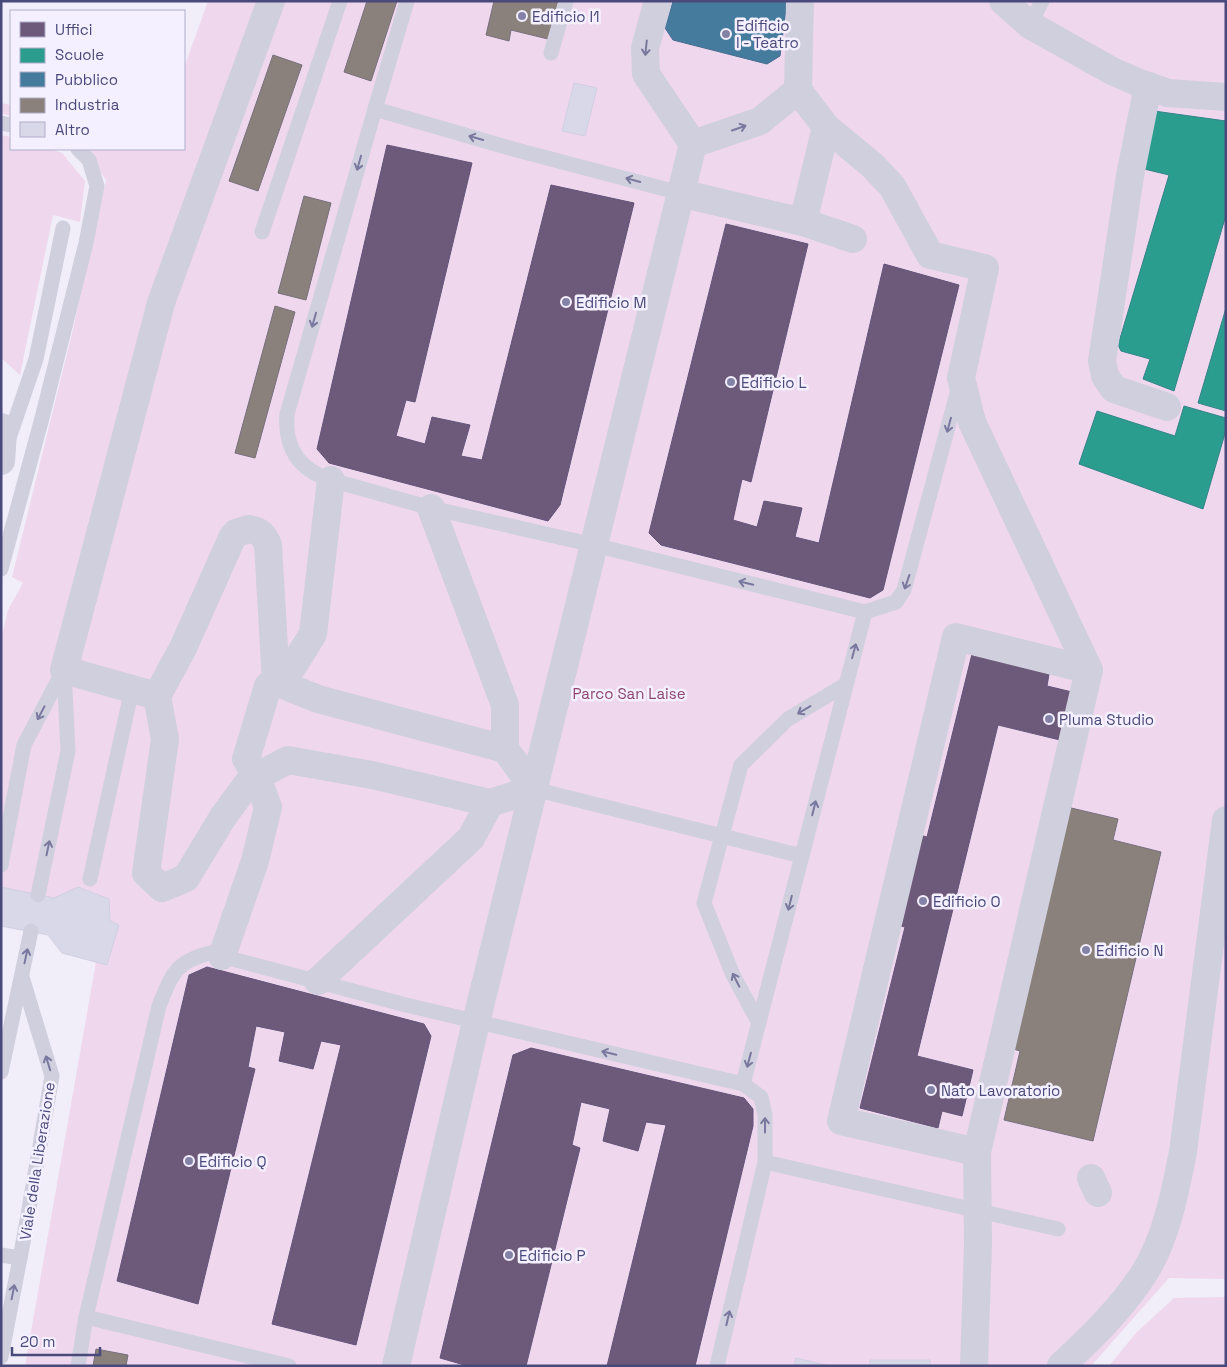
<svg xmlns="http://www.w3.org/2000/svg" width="1227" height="1367" font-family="'Space Grotesk',sans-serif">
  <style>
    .green { fill: #efd7ed }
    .offices { fill: #6d597a; stroke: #62547a }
    .schools { fill: #2a9d8f; stroke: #348489 }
    .public { fill: #457b9d; stroke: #466c93 }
    .industry { fill: #8a817c; stroke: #77707c }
    .building { fill: #d9d8e8; stroke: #d1cfe3 }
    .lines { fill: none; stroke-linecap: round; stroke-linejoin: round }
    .lane { stroke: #d0cfde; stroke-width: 15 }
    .street { stroke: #d0cfde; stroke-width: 28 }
    .oneway { stroke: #79789e }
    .poi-dot { fill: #8483a7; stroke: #f4f0ff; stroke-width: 2 }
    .labels { text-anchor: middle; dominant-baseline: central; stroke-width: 5; stroke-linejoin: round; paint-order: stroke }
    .poi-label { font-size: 15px; fill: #4a497b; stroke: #f4f0ff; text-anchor: start }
    .park-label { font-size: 15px; fill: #8e4574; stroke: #f4f0ff }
    .street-label { font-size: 15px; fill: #4a497b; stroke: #f4f0ff }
  </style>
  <rect width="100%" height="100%" fill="#f1eef9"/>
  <!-- green -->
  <g class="green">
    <path d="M208,1H1226V1279L1169,1278L1091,1366H25L96,962L48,935L1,926V640L8,610L23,583L12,577L73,329L106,180L86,149H184V68Z"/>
    <path d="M1,103L11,105V116L1,113Z"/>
    <path d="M1,135L11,137V149H50L62,153L85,181L80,222L53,215L20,375L1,358Z"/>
    <path d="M1226,1297V1366H1109L1136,1333L1174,1298Z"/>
  </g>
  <!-- offices -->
  <g class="offices">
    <path d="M387,145L472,163L415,402L406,400L396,436L425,444L432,417L470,425L461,456L482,460L551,185L634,203L560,505L548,521L329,463L317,449Z"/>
    <path d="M726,224L808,244L751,482L742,479L733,520L757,527L764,501L802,508L795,537L819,543L884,264L959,285L883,590L870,598L661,545L649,533Z"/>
    <path d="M972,654L1049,674L1047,686L1072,692L1060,740L998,725L917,1056L973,1070L962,1116L942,1111L938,1128L860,1108L905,927L887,923L909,832L927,837Z"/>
    <path d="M207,967L424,1024L431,1036L356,1345L272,1324L341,1045L321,1041L313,1069L279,1061L285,1032L256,1026L248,1067L255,1069L198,1304L117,1281L189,975Z"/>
    <path d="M531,1048L744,1098L753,1109V1126L695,1366H607L666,1125L646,1122L638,1151L603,1141L610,1109L581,1102L572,1145L580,1148L526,1366H468L440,1358L513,1055Z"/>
  </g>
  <!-- schools -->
  <g class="schools">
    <path d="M1154,111L1226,121V215L1174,391L1143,379L1150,359L1121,351L1118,345L1169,175L1136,167Z"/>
    <path d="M1226,308V411L1198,403Z"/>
    <path d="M1184,406L1226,418V430L1203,509L1079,464L1097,411L1175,436Z"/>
  </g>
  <!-- public -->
  <path class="public" d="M673,1H787L780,56L767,64L673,40L665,28Z"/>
  <!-- industry -->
  <g class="industry">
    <path d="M367,1H397L371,81L344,72Z"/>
    <path d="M494,1H558L548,39L511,30L509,41L486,35Z"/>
    <path d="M273,55L302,65L258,191L229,181Z"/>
    <path d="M304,196L331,203L306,300L278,293Z"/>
    <path d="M275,306L295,312L255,458L235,453Z"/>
    <path d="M1067,807L1118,819L1113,840L1161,852L1093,1141L1004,1120L1020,1051L1010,1048Z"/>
    <path d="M96,1349L128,1355L126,1366H93Z"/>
  </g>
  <!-- building -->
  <g class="building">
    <path d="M574,83L597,88L585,136L562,131Z"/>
    <path d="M1,887L54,898L78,887L109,899L110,921L119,925L107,965L62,953L48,935L1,926Z"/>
    <path d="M796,1358L830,1366H794Z"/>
    <rect x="870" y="1360" width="60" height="6"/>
  </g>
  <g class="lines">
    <!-- lane -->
    <g class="lane">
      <path d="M1030,25L1042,1"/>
      <path d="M551,53L566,1"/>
      <path d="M375,109L407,1"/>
      <path d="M1,123L11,125"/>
      <path d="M262,232L340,1"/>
      <path d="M8,441L36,359L63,228"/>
      <path d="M1,569L42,418L86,243L97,186L89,160L78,149"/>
      <path d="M865,612L896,602L904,590L959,386"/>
      <path d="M534,789L802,856"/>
      <path d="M1,865L24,745L63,671"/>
      <path d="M90,879L132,689"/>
      <path d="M38,895L68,751L64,670"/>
      <path d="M759,1023L733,975L704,903L741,765L788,719L845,685"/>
      <path d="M1,1072L31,931"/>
      <path d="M765,1162L1058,1229"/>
      <path d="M1,1255L20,1258"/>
      <path d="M1,1357L25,1232L52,1076L22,977"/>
      <path d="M78,1366L86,1317"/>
      <path d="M289,1366L86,1317L159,1006C172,974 175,962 210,953L406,1005L743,1084L865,612L594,545L431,508L331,480C299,470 284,448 287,414L375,109L513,149L680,193"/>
      <path d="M717,1366L765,1162V1115L761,1097L743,1084"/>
    </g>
    <!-- street -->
    <g class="street">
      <path d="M1003,1L1030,25L1112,71L1137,82L1168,93L1226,97"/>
      <path d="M1148,86L1130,176L1102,361L1105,376L1114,389L1167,407"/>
      <path d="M798,90L826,127L872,165L892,186L930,255L985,268L961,378L972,422L1089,670L977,1152L978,1244L974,1366"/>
      <path d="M693,144L760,121L798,90L800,1"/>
      <path d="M680,193L803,222L853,239"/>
      <path d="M803,222L826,127"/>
      <path d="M1,427L3,433L1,461"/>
      <path d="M431,508L505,705V749"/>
      <path d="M249,529C260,531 264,535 268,545L276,682L318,699L505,749L534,789L490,803L372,775L288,760L250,780L223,817L186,878L162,888L146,873L165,739L157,696L183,648L232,538L236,533Z"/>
      <path d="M157,696L64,670L161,303L271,1"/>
      <path d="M222,956L255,861L268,807L257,777L246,759L268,686L293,666L313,634L331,480"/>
      <path d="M318,981L471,838L490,803"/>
      <path d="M977,1152L841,1121L956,637L1089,670"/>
      <path d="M1091,1178L1098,1193"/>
      <path d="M396,1366L476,1022L693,144L646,74L645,48L658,1"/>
      <path d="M1061,1366C1092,1337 1122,1308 1145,1272C1167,1236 1175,1192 1183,1152L1226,820"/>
    </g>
  </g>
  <!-- one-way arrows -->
  <defs><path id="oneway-shaft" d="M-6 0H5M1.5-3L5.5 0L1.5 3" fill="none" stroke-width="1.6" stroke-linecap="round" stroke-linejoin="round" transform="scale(1.25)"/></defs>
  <g class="oneway">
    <use href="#oneway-shaft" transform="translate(646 48) rotate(96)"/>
    <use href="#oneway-shaft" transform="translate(739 128) rotate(-19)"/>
    <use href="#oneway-shaft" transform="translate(476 138) rotate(-164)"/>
    <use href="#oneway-shaft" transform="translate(359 163) rotate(106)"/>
    <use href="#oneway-shaft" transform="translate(633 180) rotate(-165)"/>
    <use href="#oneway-shaft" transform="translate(314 320) rotate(106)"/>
    <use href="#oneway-shaft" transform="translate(949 425) rotate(105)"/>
    <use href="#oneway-shaft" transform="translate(907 582) rotate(109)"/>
    <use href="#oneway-shaft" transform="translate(746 583) rotate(-166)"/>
    <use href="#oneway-shaft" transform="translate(854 651) rotate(-75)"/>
    <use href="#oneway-shaft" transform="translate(804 710) rotate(149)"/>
    <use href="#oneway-shaft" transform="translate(41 713) rotate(118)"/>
    <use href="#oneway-shaft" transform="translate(814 808) rotate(-76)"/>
    <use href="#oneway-shaft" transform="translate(48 848) rotate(-78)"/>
    <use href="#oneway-shaft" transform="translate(790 903) rotate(104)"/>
    <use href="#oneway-shaft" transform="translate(26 956) rotate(-78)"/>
    <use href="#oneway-shaft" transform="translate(736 980) rotate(-117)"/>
    <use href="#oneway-shaft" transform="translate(609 1053) rotate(-167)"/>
    <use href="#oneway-shaft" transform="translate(749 1060) rotate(105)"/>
    <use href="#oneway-shaft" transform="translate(48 1063) rotate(-107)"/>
    <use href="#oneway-shaft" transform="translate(765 1125) rotate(-90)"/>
    <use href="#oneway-shaft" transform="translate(13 1292) rotate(-79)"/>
    <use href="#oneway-shaft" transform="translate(728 1318) rotate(-77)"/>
  </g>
  <!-- markers -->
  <g class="poi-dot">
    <circle cx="522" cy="16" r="5"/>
    <circle cx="726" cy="34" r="5"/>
    <circle cx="566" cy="302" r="5"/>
    <circle cx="731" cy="382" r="5"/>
    <circle cx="1049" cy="719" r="5"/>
    <circle cx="923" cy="901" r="5"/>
    <circle cx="1086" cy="950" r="5"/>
    <circle cx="931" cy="1090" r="5"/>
    <circle cx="189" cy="1161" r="5"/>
    <circle cx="509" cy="1255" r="5"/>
  </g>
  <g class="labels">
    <!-- poi labels -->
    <g class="poi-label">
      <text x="532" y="16">Edificio I1</text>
      <text x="736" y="25">Edificio<tspan x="736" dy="17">I - Teatro</tspan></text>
      <text x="576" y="302">Edificio M</text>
      <text x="741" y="382">Edificio L</text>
      <text x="1059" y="719">Pluma Studio</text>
      <text x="933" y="901">Edificio O</text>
      <text x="1096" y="950">Edificio N</text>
      <text x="941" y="1090">Nato Lavoratorio</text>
      <text x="199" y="1161">Edificio Q</text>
      <text x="519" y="1255">Edificio P</text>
    </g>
    <!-- park labels -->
    <g class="park-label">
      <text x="629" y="693">Parco San Laise</text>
    </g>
    <!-- street labels -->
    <g class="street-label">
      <text transform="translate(37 1161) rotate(-81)">Viale della Liberazione</text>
    </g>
  </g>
  <!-- border -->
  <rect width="1227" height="1367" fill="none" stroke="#4a497b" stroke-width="5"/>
  <!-- legend -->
  <rect x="10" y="10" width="175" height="140" fill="#f4f0ff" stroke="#b0adca"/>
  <rect x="20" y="22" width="25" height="15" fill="#6d597a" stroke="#b0adca"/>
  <text x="55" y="35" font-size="15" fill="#4a497b">Uffici</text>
  <rect x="20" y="48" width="25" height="15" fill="#2a9d8f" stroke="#b0adca"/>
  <text x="55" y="60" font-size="15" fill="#4a497b">Scuole</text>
  <rect x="20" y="72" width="25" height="15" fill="#457b9d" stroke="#b0adca"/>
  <text x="55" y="85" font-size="15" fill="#4a497b">Pubblico</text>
  <rect x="20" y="98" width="25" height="15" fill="#8a817c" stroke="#b0adca"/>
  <text x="55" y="110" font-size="15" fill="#4a497b">Industria</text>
  <rect x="20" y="122" width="25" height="15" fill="#d9d8e8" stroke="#b0adca"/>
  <text x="55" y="135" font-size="15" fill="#4a497b">Altro</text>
  <!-- scale -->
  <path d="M12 1347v8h88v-8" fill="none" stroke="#4a497b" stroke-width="2.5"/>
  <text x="20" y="1347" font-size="15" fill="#4a497b" stroke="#f4f0ff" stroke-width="4" paint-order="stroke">20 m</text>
</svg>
